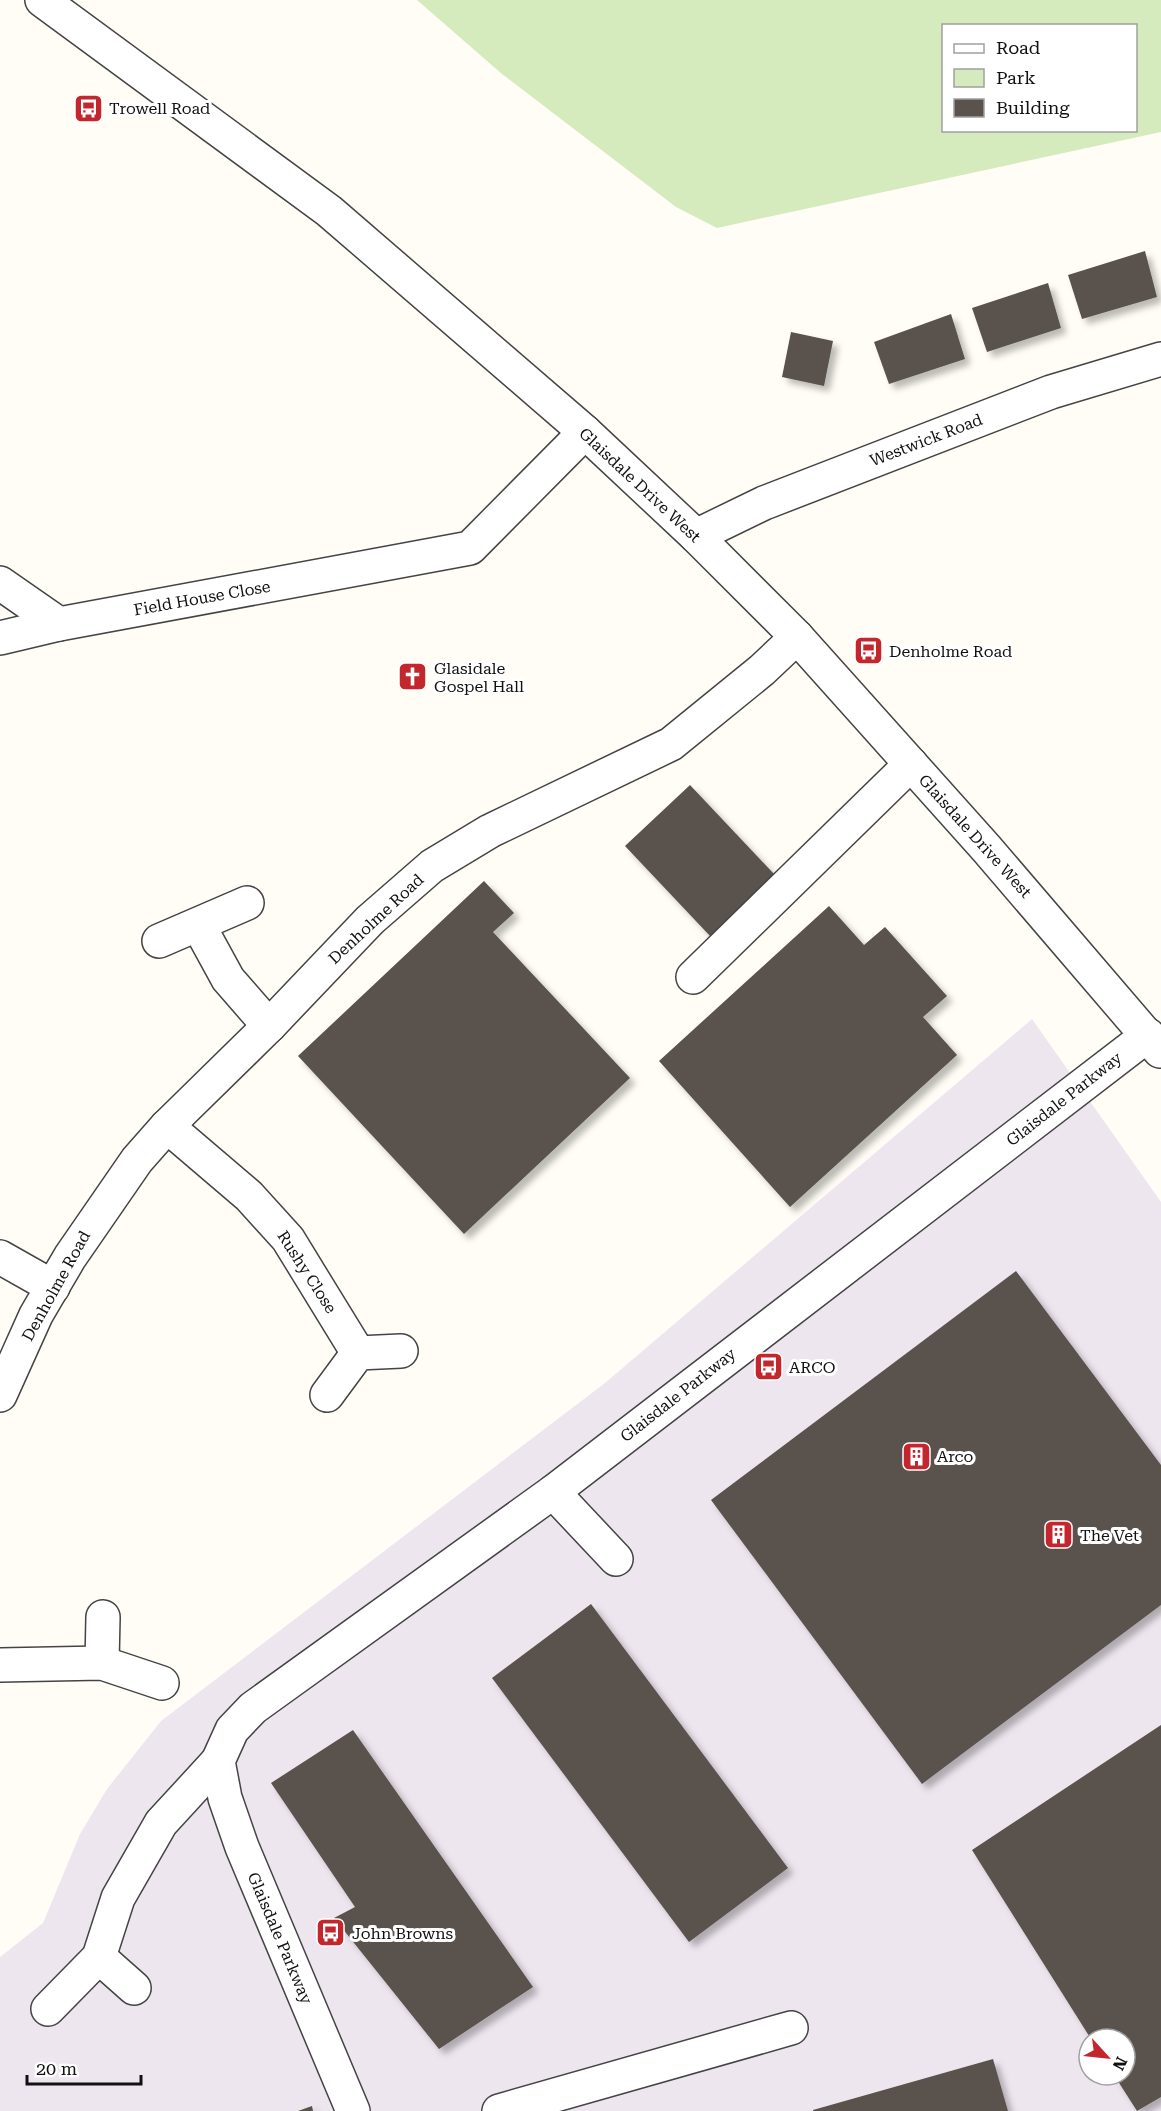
<svg xmlns="http://www.w3.org/2000/svg" width="1161" height="2111" font-family="'Roboto Serif',serif">
  <style>
    .industrial { fill: #eee6ef; fill-rule: evenodd }
    .green { fill: #d5ebbd; fill-rule: evenodd }
    .building { fill: #5a524d; filter: url(#shadow) }
    .lines { fill: none; stroke-linecap: round; stroke-linejoin: round }
    .minor-casing { stroke: #444; stroke-width: 36 }
    .minor { stroke: #fff; stroke-width: 33 }
    .labels { text-anchor: middle; dominant-baseline: central; stroke-width: 6; stroke-linejoin: round; paint-order: stroke }
    .poi-label { font-size: 16px; fill: #111; stroke: #fff; text-anchor: start }
    .street-label { font-size: 16px; fill: #111; stroke: #fff }
  </style>
  <defs>
    <filter id="shadow"><feDropShadow dx="5.5" dy="5.5" stdDeviation="3" flood-color="#0004"/></filter>
  </defs>
  <rect width="100%" height="100%" fill="#fffdf5"/>
  <!-- industrial -->
  <path class="industrial" d="M1032,1019L1161,1202V2111H0V1957L43,1923L80,1834L107,1789L161,1721L605,1383ZM1089,2039H1125V2075H1089Z"/>
  <!-- green -->
  <path class="green" d="M417,0H1161V132L717,228L676,207L502,74ZM944,26H1136V130H944Z"/>
  <!-- building -->
  <g class="building">
    <path d="M1145,251L1157,297L1082,319L1068,275Z"/>
    <path d="M1048,283L1061,328L987,352L972,308Z"/>
    <path d="M951,314L965,359L889,384L874,342Z"/>
    <path d="M791,332L833,341L824,386L782,377Z"/>
    <path d="M690,785L775,875L711,937L625,846Z"/>
    <path d="M484,881L514,913L493,932L630,1078L464,1234L298,1056Z"/>
    <path d="M829,906L864,945L885,927L947,996L923,1017L957,1055L790,1207L659,1061Z"/>
    <path d="M1016,1271L1161,1465V1605L922,1784L711,1500Z"/>
    <path d="M591,1604L788,1868L689,1942L492,1678Z"/>
    <path d="M1161,1725V2097L1137,2111L1114,2075H1125V2039H1091L972,1850Z"/>
    <path d="M353,1730L533,1987L439,2049L334,1918L355,1907L271,1783Z"/>
    <path d="M993,2059L1008,2111H813V2110Z"/>
    <path d="M312,2106L313,2111H298Z"/>
  </g>
  <g class="lines">
    <defs>
      <g id="minor">
        <path d="M42,0L329,211L585,432L696,536L797,637L986,848L1160,1051"/>
        <path d="M696,536L764,503L1051,392L1161,359"/>
        <path d="M0,583L59,624"/>
        <path d="M0,638L59,624L470,548L585,432"/>
        <path d="M199,926L228,979L269,1026"/>
        <path d="M159,941L247,903"/>
        <path d="M693,977L911,764"/>
        <path d="M167,1126L249,1196L288,1239L358,1353"/>
        <path d="M0,1257L53,1287"/>
        <path d="M0,1395L36,1315L70,1257L137,1160L167,1126L269,1026L370,920L432,866L490,831L671,744L762,670L797,637"/>
        <path d="M327,1395L358,1353L401,1351"/>
        <path d="M553,1492L616,1559"/>
        <path d="M102,1663L103,1617"/>
        <path d="M0,1665L102,1663L162,1683"/>
        <path d="M99,1957L134,1988"/>
        <path d="M48,2009L99,1957L118,1898L161,1823L218,1761"/>
        <path d="M353,2111L242,1847L225,1798L218,1761L232,1730L253,1708L553,1492L1148,1035"/>
        <path d="M499,2111L791,2028"/>
      </g>
    </defs>
    <!-- minor casing -->
    <use href="#minor" class="minor-casing"/>
    <!-- minor -->
    <use href="#minor" class="minor"/>
  </g>
  <!-- icons -->
  <defs>
    <symbol id="bus-square" viewBox="-11 -11 22 22"><rect x="-9" y="-9" width="18" height="18" rx="4" fill="#c4262e" stroke="#fff"/><path d="M-5-6H5V4H4V6H2V4H-2V6H-4V4H-5ZM-3.5-4V0h7V-4ZM-3.5 1.2v1.5H-2V1.2ZM2 1.2v1.5H3.5V1.2Z" fill="#fff"/></symbol>
    <symbol id="church-square" viewBox="-11 -11 22 22"><rect x="-9" y="-9" width="18" height="18" rx="4" fill="#c4262e" stroke="#fff"/><path d="M-1.2-6h2.4v3.5h3.3v2.4h-3.3V6h-2.4V-.1h-3.3v-2.4h3.3Z" fill="#fff"/></symbol>
    <symbol id="building-square" viewBox="-11 -11 22 22"><rect x="-9" y="-9" width="18" height="18" rx="4" fill="#c4262e" stroke="#fff"/><path d="M-4-6H4V6H1V3H-1V6H-4ZM-2.5-4.3h1.7v1.8h-1.7ZM.8-4.3h1.7v1.8H.8ZM-2.5-1h1.7V.8h-1.7ZM.8-1h1.7V.8H.8Z" fill="#fff"/></symbol>
  </defs>
  <g fill-rule="evenodd">
    <use href="#bus-square" x="72" y="92" width="33" height="33"/>
    <use href="#bus-square" x="852" y="634" width="33" height="33"/>
    <use href="#church-square" x="396" y="660" width="33" height="33"/>
    <use href="#bus-square" x="752" y="1350" width="33" height="33"/>
    <use href="#building-square" x="900" y="1440" width="33" height="33"/>
    <use href="#building-square" x="1042" y="1518" width="33" height="33"/>
    <use href="#bus-square" x="314" y="1916" width="33" height="33"/>
  </g>
  <g class="labels">
    <!-- poi labels -->
    <g class="poi-label">
      <text x="109" y="108">Trowell Road</text>
      <text x="889" y="651">Denholme Road</text>
      <text x="434" y="668">Glasidale<tspan x="434" dy="18">Gospel Hall</tspan></text>
      <text x="789" y="1367">ARCO</text>
      <text x="937" y="1456">Arco</text>
      <text x="1080" y="1535">The Vet</text>
      <text x="352" y="1933">John Browns</text>
    </g>
    <!-- street labels -->
    <g class="street-label">
      <text transform="translate(926 440) rotate(-21)">Westwick Road</text>
      <text transform="translate(640 485) rotate(43)">Glaisdale Drive West</text>
      <text transform="translate(202 598) rotate(-10)">Field House Close</text>
      <text transform="translate(975 836) rotate(48)">Glaisdale Drive West</text>
      <text transform="translate(376 919) rotate(-43)">Denholme Road</text>
      <text transform="translate(1064 1099) rotate(-38)">Glaisdale Parkway</text>
      <text transform="translate(307 1272) rotate(57)">Rushy Close</text>
      <text transform="translate(56 1286) rotate(-61)">Denholme Road</text>
      <text transform="translate(678 1395) rotate(-38)">Glaisdale Parkway</text>
      <text transform="translate(280 1938) rotate(67)">Glaisdale Parkway</text>
    </g>
  </g>
  <!-- legend -->
  <rect x="942" y="24" width="195" height="108" fill="#ffffff" stroke="#a0a0a0" stroke-width="1.5"/>
  <rect x="954" y="44" width="30" height="9" fill="#ffffff" stroke="#a0a0a0" stroke-width="1.5"/>
  <text x="996" y="54" font-size="18" fill="#111111">Road</text>
  <rect x="954" y="69" width="30" height="18" fill="#d5ebbd" stroke="#a0a0a0" stroke-width="1.5"/>
  <text x="996" y="84" font-size="18" fill="#111111">Park</text>
  <rect x="954" y="99" width="30" height="18" fill="#5a524d" stroke="#a0a0a0" stroke-width="1.5"/>
  <text x="996" y="114" font-size="18" fill="#111111">Building</text>
  <!-- north arrow -->
  <g transform="translate(1107 2057) rotate(117)"><circle r="28" fill="#ffffff" stroke="#a0a0a0" stroke-width="1.5"/>
  <path d="M0-4.5L10 22L0 15L-10 22Z" fill="#c4262e"/>
  <text y="-9" font-size="16" font-weight="bold" text-anchor="middle" fill="#111111">N</text>
  </g>
  <!-- scale -->
  <path d="M27 2075v9h114v-9" fill="none" stroke="#111111" stroke-width="3"/>
  <text x="36" y="2075" font-size="18" fill="#111111" stroke="#ffffff" stroke-width="4.5" paint-order="stroke">20 m</text>
</svg>
